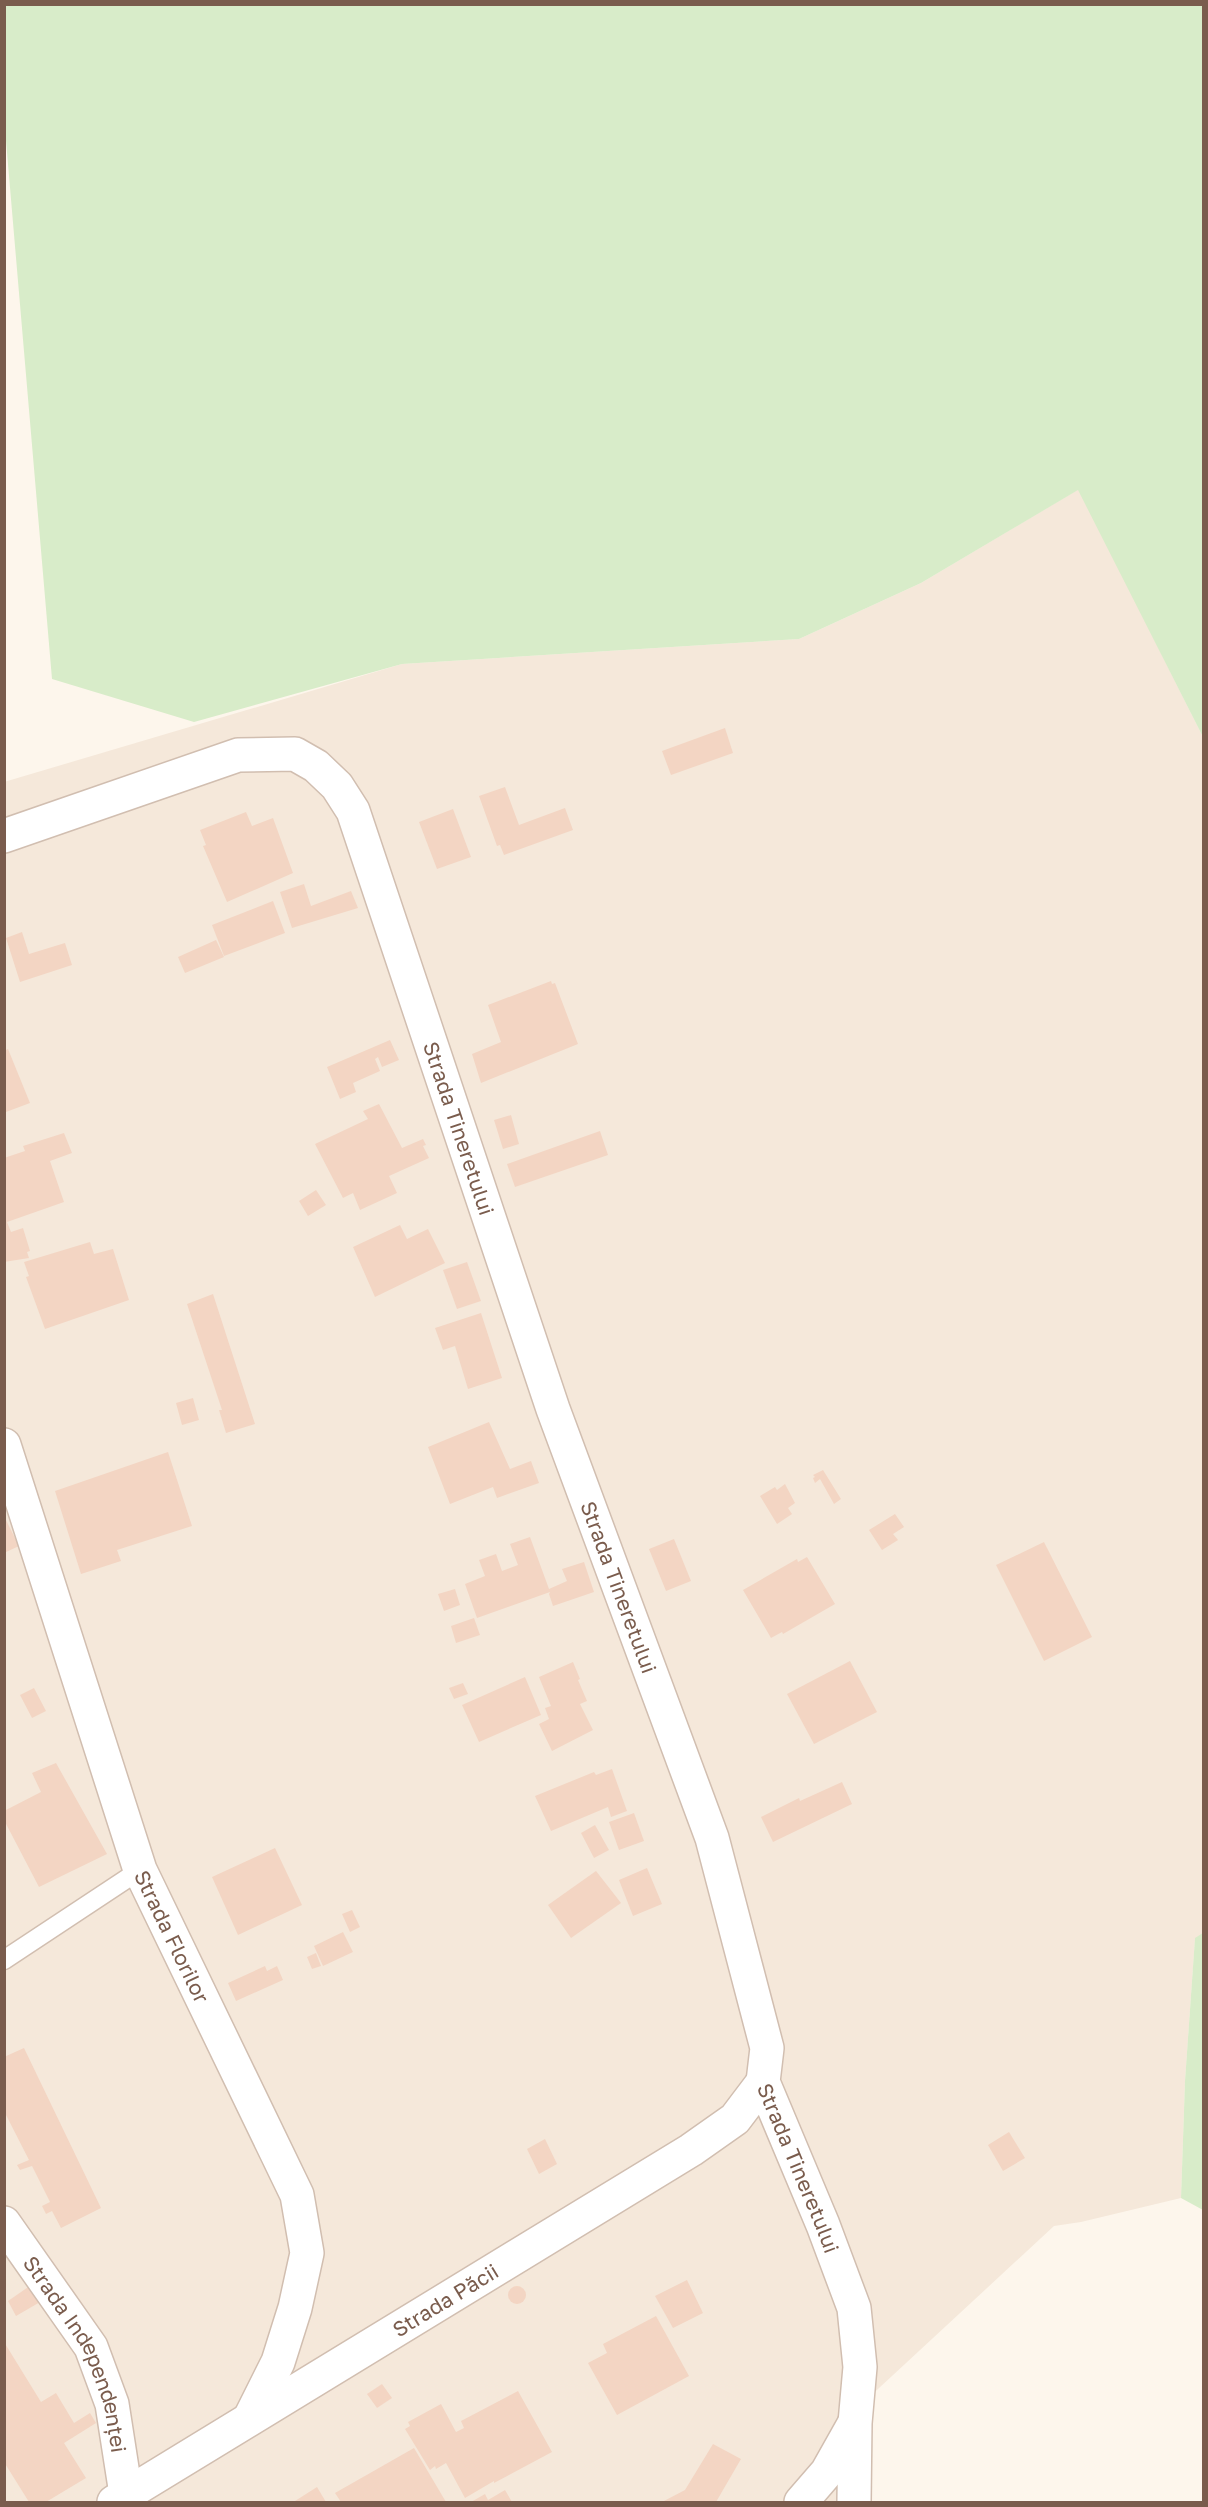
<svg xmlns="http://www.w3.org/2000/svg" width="1208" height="2507" font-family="'Golos Text',sans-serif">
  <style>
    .residential { fill: #f5e8da }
    .green { fill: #d8ecc9 }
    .building { fill: #f3d5c3 }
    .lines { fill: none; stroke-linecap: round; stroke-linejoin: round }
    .lane-casing { stroke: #d1beb0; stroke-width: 21 }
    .street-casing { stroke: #d1beb0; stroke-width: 36 }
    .lane { stroke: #fff; stroke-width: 18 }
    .street { stroke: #fff; stroke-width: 33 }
    .labels { text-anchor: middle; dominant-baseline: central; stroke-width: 4.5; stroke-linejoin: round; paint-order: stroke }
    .street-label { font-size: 21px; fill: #7a5c4d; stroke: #fffaf3 }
  </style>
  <rect width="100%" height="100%" fill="#fdf6ec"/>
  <!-- residential -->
  <path class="residential" d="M1079,489L1203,737L1204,1933L1195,1939L1185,2081L1181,2198L1081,2222L1054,2226L865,2401L858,2482L873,2502H824L820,2497L814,2502H5L4,782L402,664L799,639L921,583Z"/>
  <!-- green -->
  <g class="green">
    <path d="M4,5H1203V737L1078,490L921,583L799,639L402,664L194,722L52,679L5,129Z"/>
    <path d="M1203,1933V2210L1181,2198L1185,2081L1195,1938Z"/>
  </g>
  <!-- building -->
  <g class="building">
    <path d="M725,728L733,753L671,775L662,751Z"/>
    <path d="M505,787L519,825L565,808L573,830L504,855L500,845L497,846L479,796Z"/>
    <path d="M453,809L471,857L437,869L419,822Z"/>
    <path d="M246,812L252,826L273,818L293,873L227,902L203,846L206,845L200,830Z"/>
    <path d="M304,884L311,906L351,891L358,908L292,928L280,892Z"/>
    <path d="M273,901L285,933L224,956L212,925Z"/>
    <path d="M22,932L29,954L65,943L72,965L20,982L6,938Z"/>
    <path d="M216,940L224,957L185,973L178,957Z"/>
    <path d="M551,981L552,984L555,983L578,1044L481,1083L472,1054L501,1042L488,1005Z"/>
    <path d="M390,1040L399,1060L382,1067L378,1057L375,1059L380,1071L353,1083L356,1092L340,1099L327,1067Z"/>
    <path d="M8,1049L30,1103L6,1112L4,1051Z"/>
    <path d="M379,1104L402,1148L423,1139L426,1145L423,1146L429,1158L389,1176L397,1193L360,1210L353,1193L343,1198L315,1144L368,1119L363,1111Z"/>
    <path d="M511,1115L519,1144L503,1149L494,1120Z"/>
    <path d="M600,1131L608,1155L515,1187L507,1164Z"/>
    <path d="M64,1133L72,1153L50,1161L64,1202L7,1222L11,1232L23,1228L30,1251L27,1252L29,1258L4,1262V1158L25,1151L23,1146Z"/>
    <path d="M316,1190L326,1205L308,1216L299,1201Z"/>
    <path d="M400,1225L407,1239L428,1229L445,1263L375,1297L353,1247Z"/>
    <path d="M90,1242L94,1254L113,1249L129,1300L45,1329L26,1277L29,1276L24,1262Z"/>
    <path d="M467,1262L481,1301L457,1309L443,1270Z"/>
    <path d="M213,1294L255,1424L226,1433L219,1410H222L187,1304Z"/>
    <path d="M481,1313L502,1378L468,1389L455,1346L443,1350L435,1328Z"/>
    <path d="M193,1398L199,1420L182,1425L176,1403Z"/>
    <path d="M489,1422L510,1469L531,1461L539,1483L497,1498L493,1487L450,1504L428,1447Z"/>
    <path d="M168,1452L192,1526L117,1550L121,1561L81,1574L55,1491Z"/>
    <path d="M823,1470L841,1499L834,1504L820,1479L815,1483L813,1478L815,1477L813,1475Z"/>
    <path d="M785,1484L795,1503L788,1508L792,1514L777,1524L760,1496L775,1487L777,1490Z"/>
    <path d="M895,1514L904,1527L893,1534L898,1540L882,1550L869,1530Z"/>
    <path d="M4,1516L19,1546L4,1553Z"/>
    <path d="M530,1537L549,1589L567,1581L562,1569L584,1562L594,1592L553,1606L549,1594L550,1592L477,1618L465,1584L485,1576L479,1560L496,1554L502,1571L518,1565L510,1544Z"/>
    <path d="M674,1539L691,1581L666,1591L649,1549Z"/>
    <path d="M1044,1542L1092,1637L1044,1661L996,1565Z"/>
    <path d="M807,1557L835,1604L783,1634L782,1632L771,1638L743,1590L797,1559L798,1562Z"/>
    <path d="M455,1589L460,1605L444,1611L438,1594Z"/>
    <path d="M474,1618L480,1635L456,1643L451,1626Z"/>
    <path d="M850,1661L877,1712L814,1744L787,1694Z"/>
    <path d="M573,1662L580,1679L578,1680L587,1701L580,1704L593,1730L552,1751L539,1724L549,1719L545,1708L551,1706L539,1677Z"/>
    <path d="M525,1677L541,1715L479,1742L462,1705Z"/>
    <path d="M463,1683L468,1694L454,1699L449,1688Z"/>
    <path d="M34,1688L46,1711L32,1718L20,1695Z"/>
    <path d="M56,1763L107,1854L39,1887L4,1820V1811L41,1792L32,1773Z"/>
    <path d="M612,1769L627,1811L611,1817L608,1807L551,1831L535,1796L594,1772L596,1775Z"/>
    <path d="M842,1782L852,1804L773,1842L761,1817L799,1798L800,1801Z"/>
    <path d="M634,1813L644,1841L619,1850L609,1822Z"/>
    <path d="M595,1825L609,1850L594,1858L581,1833Z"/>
    <path d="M275,1848L302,1905L238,1935L212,1877Z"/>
    <path d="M647,1868L662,1904L633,1916L619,1880Z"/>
    <path d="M596,1871L621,1903L571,1938L548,1905Z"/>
    <path d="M352,1910L360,1927L350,1932L342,1914Z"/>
    <path d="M343,1932L353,1952L323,1966L314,1946Z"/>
    <path d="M316,1953L321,1966L312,1969L307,1957Z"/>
    <path d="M265,1966L267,1971L277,1966L283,1980L236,2001L228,1983Z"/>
    <path d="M24,2048L101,2208L61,2228L52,2211L46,2214L42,2206L50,2202L32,2166L20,2170L17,2165L29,2160L4,2111V2057Z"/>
    <path d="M1009,2132L1025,2158L1003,2171L988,2145Z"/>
    <path d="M545,2139L557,2164L539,2174L527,2149Z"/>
    <path d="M687,2280L703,2313L673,2328L655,2296Z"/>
    <path d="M37,2281L47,2298L16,2316L8,2301Z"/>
    <circle cx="517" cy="2295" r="9"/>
    <path d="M656,2316L689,2376L617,2415L588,2363L607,2353L603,2344Z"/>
    <path d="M4,2342L41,2402L56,2393L74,2423L90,2413L96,2423L64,2443L86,2478L46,2502H29L4,2462Z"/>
    <path d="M382,2384L392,2398L377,2408L367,2394Z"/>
    <path d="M518,2391L552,2452L494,2483V2481L465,2498L446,2463L436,2469L435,2466L430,2470L405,2429L410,2426L408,2422L441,2404L456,2432L464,2428L461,2421Z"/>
    <path d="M713,2444L741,2459L716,2502H662L685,2490Z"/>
    <path d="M414,2448L446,2502H341L335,2493Z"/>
    <path d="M317,2487L326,2502H297L295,2501Z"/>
    <path d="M505,2490L512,2502H471L485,2494L488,2500Z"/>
  </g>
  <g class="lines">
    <defs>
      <path id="lane" d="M4,1960L140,1870"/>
      <g id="street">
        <path id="s1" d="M4,836L238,755L295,754L316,766L337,786L353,811L553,1409L712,1838L767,2048L763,2082L823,2225L854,2308L860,2367L855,2423L854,2502"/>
        <path id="s2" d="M4,1445L140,1870L297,2195L307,2253L295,2308L278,2362L250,2418"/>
        <path id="s3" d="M4,2223L91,2347L112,2404L126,2494"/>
        <path id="s4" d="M114,2502L691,2150L735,2119L763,2082"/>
        <path d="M801,2502L827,2472L854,2424"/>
      </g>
    </defs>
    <!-- lane casing -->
    <use href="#lane" class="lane-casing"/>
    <!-- street casing -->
    <use href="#street" class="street-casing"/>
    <!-- lane -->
    <use href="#lane" class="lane"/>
    <!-- street -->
    <use href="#street" class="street"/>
  </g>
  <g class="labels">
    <!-- street labels -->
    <g class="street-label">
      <text stroke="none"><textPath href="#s1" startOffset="722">Strada Tineretului</textPath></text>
      <text stroke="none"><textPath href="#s1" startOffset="1208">Strada Tineretului</textPath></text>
      <text stroke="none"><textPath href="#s2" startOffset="520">Strada Florilor</textPath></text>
      <text stroke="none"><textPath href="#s1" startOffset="1820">Strada Tineretului</textPath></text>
      <text stroke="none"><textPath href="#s4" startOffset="388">Strada Păcii</textPath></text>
      <text stroke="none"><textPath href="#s3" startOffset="152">Strada Independenței</textPath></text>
    </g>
  </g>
  <!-- border -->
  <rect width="1208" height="2507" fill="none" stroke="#7a5c4d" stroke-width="12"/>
</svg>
